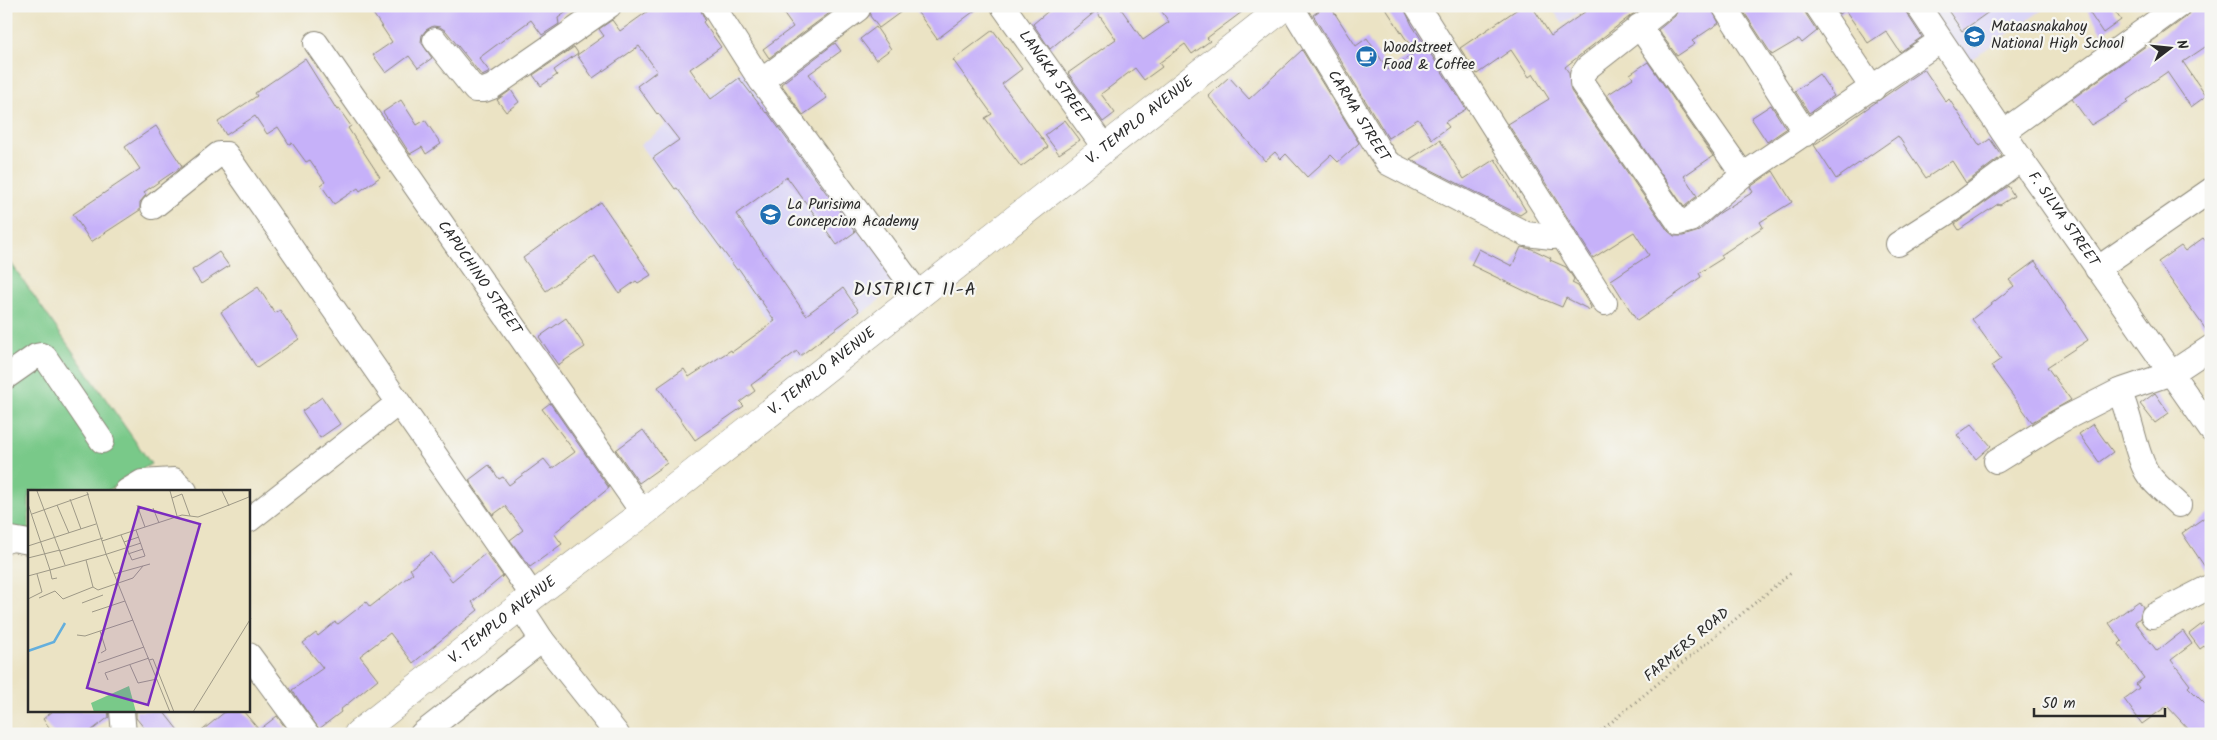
<svg xmlns="http://www.w3.org/2000/svg" width="2217" height="740" font-family="Kalam,sans-serif">
  <style>
    .built { fill: #dbd6f7 }
    .green { fill: #79c989; stroke: #527a5a }
    .building { fill: #c6b1f9 }
    .lines { fill: none; stroke-linecap: round; stroke-linejoin: round }
    .minor-casing { stroke: #8b8778; stroke-width: 26 }
    .major-casing { stroke: #8b8778; stroke-width: 29 }
    .path { stroke: #8b8778; stroke-width: 3; stroke-dasharray: 1 4; stroke-linecap: butt }
    .minor { stroke: #fff; stroke-width: 24 }
    .major { stroke: #fff; stroke-width: 28 }
    .labels { text-anchor: middle; dominant-baseline: central; stroke-width: 4.5; stroke-linejoin: round; paint-order: stroke }
    .poi-label { font-size: 15px; fill: #2b2b2b; stroke: #f6f6f2; text-anchor: start }
    .street-label { font-size: 15px; fill: #2b2b2b; stroke: #f6f6f2 }
    .quarter-label { font-size: 18px; letter-spacing: 1px; fill: #2b2b2b; stroke: #f6f6f2 }
    .inset-river { fill: none; stroke: #64afdd; stroke-width: 2.5 }
    .inset-road { fill: none; stroke: #9e9987; stroke-width: 1 }
    .view { fill: #7b2cbf; fill-opacity: 0.15; stroke: #7b2cbf; stroke-width: 2.5 }
    .inset-edge { fill: none; stroke: #2b2b2b; stroke-width: 2.5 }
  </style>
  <rect width="100%" height="100%" fill="#f6f6f2"/>
  <filter id="ink" filterUnits="userSpaceOnUse"><feTurbulence type="fractalNoise" baseFrequency=".02" numOctaves="2"/><feDisplacementMap in="SourceGraphic" scale="10" xChannelSelector="R" yChannelSelector="G"/><feConvolveMatrix kernelMatrix="1 2 1 2 8 2 1 2 1" color-interpolation-filters="sRGB"/></filter>
  <filter id="wash" filterUnits="userSpaceOnUse"><feTurbulence type="fractalNoise" baseFrequency=".0096" numOctaves="4" result="noise"/><feDisplacementMap in="SourceGraphic" scale="20" xChannelSelector="R" yChannelSelector="G"/><feGaussianBlur stdDeviation="1.12" result="paint"/><feColorMatrix in="noise" values="0 0 0 0 0 0 0 0 0 0 0 0 0 0 0 0 0 1.4 0 .05"/><feComposite in="paint" operator="in"/></filter>
  <g filter="url(#wash)">
    <rect width="100%" height="100%" fill="#ebe3c4"/>
    <!-- built -->
    <g class="built">
      <path d="M1550,6H1587L1563,24Z"/>
      <path d="M1924,6H2048L1963,65Z"/>
      <path d="M745,68L903,283L797,360L640,145Z"/>
    </g>
    <!-- green -->
    <path class="green" d="M11,263L151,464L107,491H29V539L6,553V266Z"/>
    <g id="blocks">
      <!-- building -->
      <g class="building">
        <path d="M368,6H575L558,18L559,24L542,35L531,20L495,46L479,58L490,72L482,76L446,31L440,27L433,26L426,30L422,35L421,42L432,58L418,68L409,56L386,73L373,55L392,42Z"/>
        <path d="M655,6H699L705,20L703,22L721,47L690,69L711,99L739,78L766,113L767,112L855,232L837,245L787,177L736,214L806,315L843,288L859,311L800,356L797,351L751,385L755,391L740,402L744,406L695,440L658,387L684,369L689,377L731,350L732,352L775,321L739,269L737,270L677,188L675,189L653,158L679,140L658,113L657,114L637,86L657,71L639,46L593,78L577,55L604,36L599,29L612,20L620,31Z"/>
        <path d="M778,6H839L769,58L763,49L793,27Z"/>
        <path d="M871,6H909L879,28L870,16Z"/>
        <path d="M913,6H981L937,39Z"/>
        <path d="M1054,6H1119L1143,40L1169,22L1158,6H1250L1207,38L1210,41L1192,54L1185,44L1159,63L1162,67L1144,80L1135,68L1101,94L1115,113L1103,122L1068,73L1116,39L1096,11L1050,49L1033,24Z"/>
        <path d="M1326,6H1330L1356,46L1367,38L1388,70L1415,53L1384,6H1403L1412,25L1466,109L1445,122L1449,127L1432,139L1418,119L1388,138L1313,15Z"/>
        <path d="M1522,6H1532L1551,36L1593,6H1643L1565,67L1569,73L1571,91L1668,231L1674,236H1683L1699,231L1718,214L1753,192L1750,187L1773,171L1792,202L1760,222L1763,227L1721,255L1723,258L1699,273L1701,277L1637,321L1611,280L1649,255L1634,232L1593,258L1508,124L1549,99L1533,74L1529,77L1511,50L1477,74L1460,48Z"/>
        <path d="M1679,6H1710L1719,23L1692,41L1695,44L1677,56L1658,30L1675,16Z"/>
        <path d="M1740,6H1803L1806,14L1817,31L1802,43L1799,39L1772,55Z"/>
        <path d="M1834,6H1902L1922,37L1900,52L1886,31L1868,43L1845,10L1839,14Z"/>
        <path d="M1945,6H1997L1962,31Z"/>
        <path d="M2085,6H2111L2121,20L2103,33Z"/>
        <path d="M2194,6H2211V43L2183,62L2206,96L2191,107L2167,72L2127,100L2129,102L2091,125L2072,99L2186,17Z"/>
        <path d="M876,27L891,49L876,60L860,39Z"/>
        <path d="M993,30L1022,69L1002,84L1048,147L1021,167L985,118L992,114L953,60Z"/>
        <path d="M835,43L841,51L809,74L827,98L803,115L781,84Z"/>
        <path d="M574,47L578,53L554,70L557,75L541,86L533,75Z"/>
        <path d="M1302,50L1359,143L1338,162L1331,155L1307,177L1286,154L1281,159L1275,152L1265,161L1208,96L1229,77L1249,99Z"/>
        <path d="M305,59L337,110L339,109L351,126L348,128L380,177L360,191L358,188L334,204L321,185L325,182L310,160L306,162L292,143L289,144L278,127L267,134L255,116L226,135L218,122L257,96L255,93Z"/>
        <path d="M1648,62L1713,156L1684,176L1697,196L1684,207L1607,95L1633,78L1630,74Z"/>
        <path d="M1924,69L1946,102L1949,99L1980,146L1990,139L2002,156L1966,183L1952,161L1926,178L1898,136L1836,179L1814,145Z"/>
        <path d="M1819,74L1834,96L1809,113L1795,91Z"/>
        <path d="M511,90L519,102L506,112L497,100Z"/>
        <path d="M401,100L417,125L425,120L441,144L426,154L422,147L410,154L383,112Z"/>
        <path d="M1771,105L1786,129L1767,142L1751,118Z"/>
        <path d="M1065,120L1080,140L1059,154L1045,135Z"/>
        <path d="M156,126L182,166L144,192L146,195L140,202V210L91,242L73,214L140,169L125,147Z"/>
        <path d="M1440,140L1464,179L1495,159L1526,211L1520,215L1410,159Z"/>
        <path d="M2008,186L2014,196L2000,205L1998,204L1959,230L1955,224Z"/>
        <path d="M601,202L651,275L638,283L636,281L619,293L595,256L546,291L523,258Z"/>
        <path d="M2203,238L2211,247V333L2209,334L2158,262L2181,246L2185,251Z"/>
        <path d="M1521,247L1532,249L1551,258L1550,260L1566,267L1574,279L1572,283L1578,286L1591,307L1590,310L1566,298L1562,307L1533,295L1471,265L1479,249L1512,266Z"/>
        <path d="M219,252L229,266L201,284L192,270Z"/>
        <path d="M2035,261L2088,340L2047,367L2071,400L2032,422L1991,366L2001,359L1972,319L2014,286L2009,280Z"/>
        <path d="M258,287L275,313L280,310L299,339L257,368L221,312Z"/>
        <path d="M566,318L585,347L558,365L539,337Z"/>
        <path d="M2155,393L2169,413L2155,423L2140,404Z"/>
        <path d="M322,397L340,424L320,438L302,411Z"/>
        <path d="M550,403L609,488L554,533L562,544L530,567L510,540L523,530L505,506L493,515L469,480L489,465L499,479L503,477L509,485L544,459L552,469L575,452L542,409Z"/>
        <path d="M1972,424L1991,446L1976,459L1957,435Z"/>
        <path d="M2093,424L2113,452L2099,462L2079,434Z"/>
        <path d="M643,430L667,463L639,483L616,450Z"/>
        <path d="M2211,513V572L2209,573L2182,533Z"/>
        <path d="M431,553L452,581L486,553L503,576L472,602L478,610L413,663L390,633L360,656L378,679L340,710L341,712L319,729L292,690L323,668L303,643L316,633L318,636L335,622L338,624L366,602L370,607L413,573L410,569Z"/>
        <path d="M2139,601L2143,607L2140,618L2135,622L2157,651L2183,631L2192,644L2171,660L2190,685L2188,687L2211,710V734H2193L2167,706L2142,724L2124,699L2139,688L2136,684L2144,678L2119,644L2122,641L2109,623Z"/>
        <path d="M2211,617V641L2200,649L2189,634Z"/>
        <path d="M53,711H108L109,717L87,734H54L43,719Z"/>
        <path d="M136,711H163L181,734H149L136,718Z"/>
        <path d="M226,711H243L259,730L277,716L290,734H198Z"/>
      </g>
    </g>
  </g>
  <g filter="url(#ink)">
    <use href="#blocks" fill-opacity="0" stroke="#8b8778" stroke-width="1"/>
    <g class="lines">
      <defs>
        <g id="minor">
          <path d="M713,6L757,75L919,295"/>
          <path id="s1" d="M1003,6L1104,147"/>
          <path id="s2" d="M1291,6L1379,150L1388,163L1526,234L1552,237L1563,236"/>
          <path d="M1417,6L1605,303"/>
          <path d="M1666,6L1587,68L1582,75V83L1679,223L1690,220L1743,175L1940,41"/>
          <path d="M1724,6L1806,134"/>
          <path d="M1817,6L1873,89"/>
          <path id="s3" d="M1918,6L2021,159L2211,430"/>
          <path d="M1639,26L1743,175"/>
          <path d="M435,40L475,90H484L492,87L609,6"/>
          <path id="s4" d="M316,43L643,513"/>
          <path d="M761,81L858,9"/>
          <path d="M2003,132L2178,6"/>
          <path d="M153,207L219,154H226L533,596"/>
          <path d="M1898,244L1962,203L2021,159"/>
          <path d="M2097,269L2211,190"/>
          <path d="M6,377L36,356L41,355L45,357L102,441"/>
          <path d="M2119,391C2131,417 2133,444 2145,469C2152,483 2168,494 2179,505"/>
          <path d="M1996,461L2062,420L2119,391L2172,373L2211,347"/>
          <path d="M127,491L142,482L174,480L185,491"/>
          <path d="M249,520L398,403"/>
          <path d="M6,541L12,539L29,542"/>
          <path d="M520,606L542,640L617,734"/>
          <path d="M2153,616L2211,586"/>
          <path d="M249,655L307,734"/>
          <path d="M122,711L124,734"/>
          <path d="M422,734L542,640"/>
        </g>
        <g id="major">
          <path id="s5" d="M358,734L533,596L643,513L1285,6"/>
        </g>
      </defs>
      <!-- minor casing -->
      <use href="#minor" class="minor-casing"/>
      <!-- major casing -->
      <use href="#major" class="major-casing"/>
      <!-- path -->
      <path class="path" d="M1597,734L1791,573"/>
      <!-- minor -->
      <use href="#minor" class="minor"/>
      <!-- major -->
      <use href="#major" class="major"/>
    </g>
  </g>
  <!-- icons -->
  <defs>
    <symbol id="school-disc" viewBox="-11 -11 22 22"><circle r="9.5" fill="#1f6fb2" stroke="#f6f6f2"/><path d="M0-5L7-2L0 1L-7-2ZM-4 1L0 2.5L4 1V4Q0 6-4 4Z" fill="#fff"/></symbol>
    <symbol id="cafe-disc" viewBox="-11 -11 22 22"><circle r="9.5" fill="#1f6fb2" stroke="#f6f6f2"/><path d="M-5.5-4.5H6V0H3Q3 3.5 0 3.5H-2.5Q-5.5 3.5-5.5 0ZM3-3.2v2h1.7v-2ZM-6 4.5H4V6H-6Z" fill="#fff"/></symbol>
  </defs>
  <g fill-rule="evenodd">
    <use href="#school-disc" x="1962" y="24" width="25" height="25"/>
    <use href="#cafe-disc" x="1354" y="44" width="25" height="25"/>
    <use href="#school-disc" x="758" y="202" width="25" height="25"/>
  </g>
  <g class="labels">
    <!-- poi labels -->
    <g class="poi-label">
      <text x="1991" y="27">Mataasnakahoy<tspan x="1991" dy="17">National High School</tspan></text>
      <text x="1383" y="48">Woodstreet<tspan x="1383" dy="17">Food &amp; Coffee</tspan></text>
      <text x="787" y="205">La Purisima<tspan x="787" dy="17">Concepcion Academy</tspan></text>
    </g>
    <!-- street labels -->
    <g class="street-label">
      <text stroke="none"><textPath href="#s1" startOffset="88">LANGKA STREET</textPath></text>
      <text stroke="none"><textPath href="#s2" startOffset="129">CARMA STREET</textPath></text>
      <text stroke="none"><textPath href="#s5" startOffset="994">V. TEMPLO AVENUE</textPath></text>
      <text stroke="none"><textPath href="#s3" startOffset="258">F. SILVA STREET</textPath></text>
      <text stroke="none"><textPath href="#s4" startOffset="286">CAPUCHINO STREET</textPath></text>
      <text stroke="none"><textPath href="#s5" startOffset="589">V. TEMPLO AVENUE</textPath></text>
      <text stroke="none"><textPath href="#s5" startOffset="184">V. TEMPLO AVENUE</textPath></text>
      <text transform="translate(1687 645) rotate(-40)">FARMERS ROAD</text>
    </g>
    <!-- quarter labels -->
    <g class="quarter-label">
      <text x="915" y="290">DISTRICT II-A</text>
    </g>
  </g>
  <!-- overview -->
  <g transform="translate(28 490)">
    <rect width="222" height="222" fill="#ebe3c4"/>
    <path d="M101,196L108,222H66L63,213Z" fill="#79c989"/>
    <path class="inset-river" d="M0,161L26,152L37,133"/>
    <path class="inset-road" d="M9,1L37,75M142,1L149,26M194,1L201,16M59,2L78,64L142,222M144,8L154,4L162,26M42,9L53,39M0,14L22,80L79,64M29,15L41,43M109,15L117,37M125,18L131,33M4,24L61,4M93,45L104,70L117,66L108,40M74,51L154,25L170,27L191,19L221,7V1M96,52L111,47M0,56L68,34M32,61L75,48M79,64L113,53M100,64L115,59M0,68L32,60M58,70L65,97L70,100L105,88L115,76M86,84L122,74M0,86L22,80L24,89L29,88M11,108L27,101L35,109L65,97M0,109L14,102L9,84M54,113L75,105M64,122L97,111M72,141L78,160L73,163M49,145L57,146L105,130M121,170L125,169L146,222M70,173L116,157M102,175L110,193L129,189M80,190L77,183L121,168M165,222L223,128"/>
    <path class="view" d="M111,17L172,34L120,215L59,198Z"/>
    <rect width="222" height="222" class="inset-edge"/>
  </g>
  <!-- margin -->
  <rect width="2217" height="740" fill="none" stroke="#f6f6f2" stroke-width="25"/>
  <!-- north arrow -->
  <g transform="translate(2170 48) rotate(74)" stroke="#f6f6f2" stroke-width="4" paint-order="stroke">
  <path d="M0-4L9 19L0 12L-9 19Z" fill="#2b2b2b"/>
  <text y="-8" font-size="14" font-weight="bold" text-anchor="middle" fill="#2b2b2b">N</text>
  </g>
  <!-- scale -->
  <path d="M2034 708v8h131v-8" fill="none" stroke="#2b2b2b" stroke-width="2.5"/>
  <text x="2042" y="708" font-size="15" fill="#2b2b2b" stroke="#f6f6f2" stroke-width="4" paint-order="stroke">50 m</text>
</svg>
